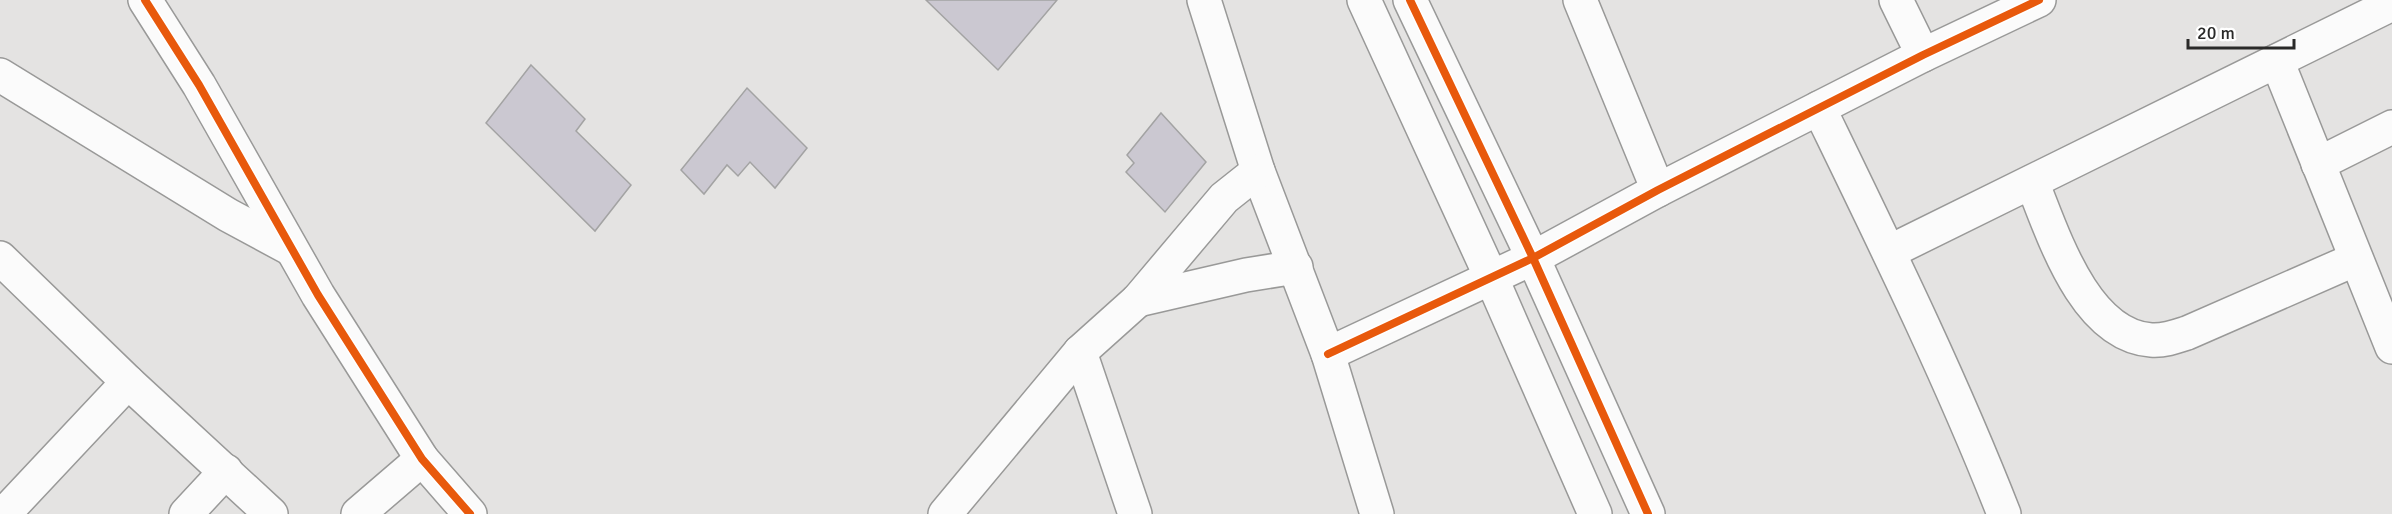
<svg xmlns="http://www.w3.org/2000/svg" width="2392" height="514" font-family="Signika,sans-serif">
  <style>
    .building { fill: #cbc8d1; stroke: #a3a3a3; stroke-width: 1.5 }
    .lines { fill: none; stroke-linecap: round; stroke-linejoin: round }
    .minor-casing { stroke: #999998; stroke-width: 36 }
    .minor { stroke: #fbfbfb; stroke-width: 33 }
    .cycleway-casing { stroke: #fff; stroke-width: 11 }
    .cycleway { stroke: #e8590c; stroke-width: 8 }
  </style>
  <rect width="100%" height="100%" fill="#e4e3e2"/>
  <!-- building -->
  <g class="building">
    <path d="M926,0H1057L998,70Z"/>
    <path d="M531,65L585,119L576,131L631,185L595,231L486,123Z"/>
    <path d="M747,88L807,148L775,188L750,162L738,176L727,165L704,194L681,170Z"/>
    <path d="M1161,113L1206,162L1165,212L1126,172L1134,163L1127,155Z"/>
  </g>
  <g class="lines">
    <defs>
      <g id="minor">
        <path d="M145,0L199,85L318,295L422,459L470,514"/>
        <path d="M1204,0L1258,171L1328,354L1377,514"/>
        <path d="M1364,0L1491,277L1595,514"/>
        <path d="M1410,0L1533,258L1648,514"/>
        <path d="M1580,0L1658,190"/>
        <path d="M1896,0L1923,55"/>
        <path d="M2277,61L2392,347"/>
        <path d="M0,75L228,215L291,249"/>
        <path d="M1819,108C1884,242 1950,376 2004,514"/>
        <path d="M2318,164L2392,127"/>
        <path d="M2032,182C2053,234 2084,335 2151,340C2164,341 2175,337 2187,333L2356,259"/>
        <path d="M1889,252L2392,4"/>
        <path d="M0,258L128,382L271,514"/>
        <path d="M1138,300L1246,275L1296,267"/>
        <path d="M1080,352L1135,514"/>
        <path d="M1328,354L1533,258L1658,190L1923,55L2039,0"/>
        <path d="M4,514L128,382"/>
        <path d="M186,514L226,471"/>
        <path d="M358,514L422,459"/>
        <path d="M945,514L1080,352L1138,300L1224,198L1258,171"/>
      </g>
    </defs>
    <!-- minor casing -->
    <use href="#minor" class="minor-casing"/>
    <!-- minor -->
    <use href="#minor" class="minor"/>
    <defs>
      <g id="cycleway">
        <path d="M145,0L199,85L318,295L422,459L470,514"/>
        <path d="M1410,0L1533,258L1648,514"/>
        <path d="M1328,354L1533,258L1658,190L1923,55L2039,0"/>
      </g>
    </defs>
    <!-- cycleway casing -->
    <use href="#cycleway" class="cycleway-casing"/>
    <!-- cycleway -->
    <use href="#cycleway" class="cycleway"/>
  </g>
  <!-- scale -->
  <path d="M2188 39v9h106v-9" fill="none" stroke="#2a2a29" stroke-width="3"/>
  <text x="2197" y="39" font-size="18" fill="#2a2a29" stroke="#ffffff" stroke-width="4.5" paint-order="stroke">20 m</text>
</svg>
